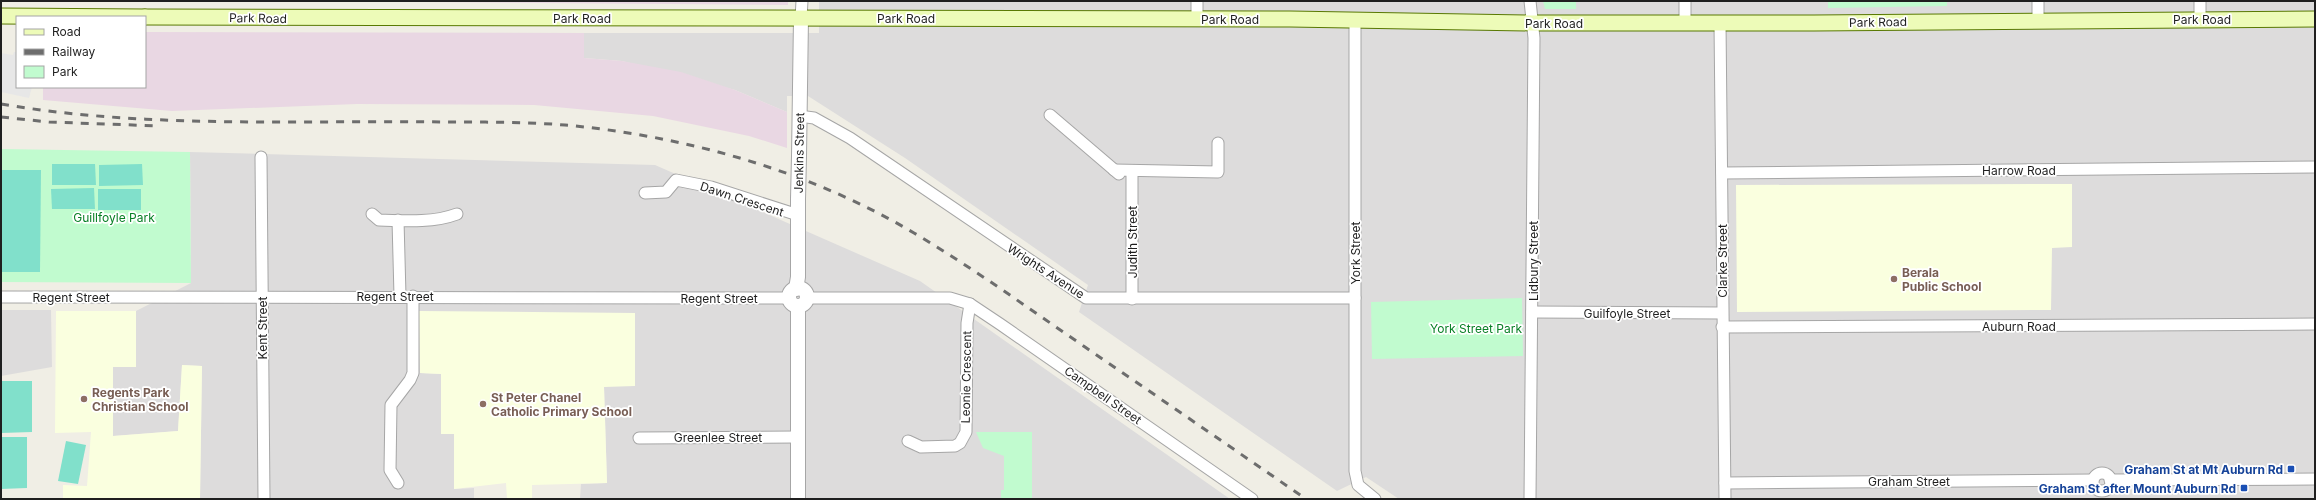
<svg xmlns="http://www.w3.org/2000/svg" width="2316" height="500" font-family="Inter,sans-serif">
  <style>
    .residential { fill: #dddcdc }
    .industrial { fill: #e9d7e3 }
    .education { fill: #faffdf }
    .park { fill: #c1fbcf }
    .pitch { fill: #81e0cb }
    .parking { fill: #e7e7e7 }
    .lines { fill: none; stroke-linecap: round; stroke-linejoin: round }
    .minor-casing { stroke: #a6a6a6; stroke-width: 13 }
    .tertiary-casing { stroke: #a6a6a6; stroke-width: 16 }
    .secondary-casing { stroke: #597903; stroke-width: 17 }
    .minor { stroke: #fff; stroke-width: 11 }
    .tertiary { stroke: #fff; stroke-width: 14 }
    .secondary { stroke: #edfbb8; stroke-width: 15 }
    .rail { stroke: #6d6d6d; stroke-width: 3; stroke-dasharray: 8 8; stroke-linecap: butt }
    .tertiary-bridge-casing { stroke: #a6a6a6; stroke-width: 16; stroke-linecap: butt }
    .tertiary-bridge { stroke: #fff; stroke-width: 14 }
    .education-dot { fill: #8d6e63; stroke: #fff; stroke-width: 1.5 }
    .transit-dot { fill: #1a4fb4; stroke: #fff; stroke-width: 1.5 }
    .labels { text-anchor: middle; dominant-baseline: central; stroke-width: 3.5; stroke-linejoin: round; paint-order: stroke }
    .street-label { font-size: 12px; fill: #1f1f1f; stroke: #fff }
    .park-label { font-size: 12px; fill: #098026; stroke: #fff }
    .education-label { font-size: 12px; font-weight: bold; fill: #785e54; stroke: #fff; text-anchor: start }
    .transit-label { font-size: 12px; font-weight: bold; fill: #164399; stroke: #fff; text-anchor: end }
  </style>
  <rect width="100%" height="100%" fill="#f0eee5"/>
  <!-- residential -->
  <g class="residential">
    <path d="M819,1H2315V499H1399L1366,477L1337,491L1079,312L1088,285L905,158L808,96H787V112L735,90L622,61L584,58V33H819Z"/>
    <path d="M190,152L655,165L920,281L1230,499H580L581,484L607,483L604,386H635V313L420,373L441,374V434H454V489L474,488V499H200L202,366L182,365L178,431L113,436V367H136V311L191,283Z"/>
    <path d="M1,310H51L52,367L1,376Z"/>
  </g>
  <!-- industrial -->
  <g class="industrial">
    <path d="M309,1H788V5Z"/>
    <path d="M145,32L584,33V58L622,61L681,72L735,90L787,112V148L749,136L653,116L534,105L357,104L172,111L43,100V87H145Z"/>
  </g>
  <!-- education -->
  <g class="education">
    <path d="M2072,184V247L2052,248L2051,310L1737,312L1736,185Z"/>
    <path d="M56,311H136V367H113V436L178,431L182,365L202,366L200,499H63V485L87,486L91,432L55,433Z"/>
    <path d="M419,311L635,313V386L604,387L607,483L532,485V499H507L506,483L454,489V434H441V374L420,373Z"/>
  </g>
  <!-- park -->
  <g class="park">
    <path d="M1543,1H1576V9H1545Z"/>
    <path d="M1828,1H1947V6L1828,8Z"/>
    <path d="M1,149L190,152L191,283L1,282Z"/>
    <path d="M1522,298L1523,356L1372,359L1371,302Z"/>
    <path d="M976,432H1032V499H1001V490H1004V456L983,448Z"/>
  </g>
  <!-- pitch -->
  <g class="pitch">
    <path d="M52,164H95L96,185H52Z"/>
    <path d="M142,164L143,185L99,186V165Z"/>
    <path d="M1,170H41L40,272H1Z"/>
    <path d="M94,188L95,209H52L51,189Z"/>
    <rect x="98" y="189" width="43" height="21"/>
    <path d="M1,381H32V432L1,433Z"/>
    <path d="M1,437H27V488L1,489Z"/>
    <path d="M66,441L86,445L78,484L58,481Z"/>
  </g>
  <!-- parking -->
  <path class="parking" d="M14,52H17V87H32L29,98L1,92V53L13,55Z"/>
  <g class="lines">
    <defs>
      <g id="minor">
        <path d="M2200,1V19"/>
        <path d="M801,18L802,1"/>
        <path d="M1197,19V1"/>
        <path d="M2038,20V1"/>
        <path d="M1355,21V471L1358,485L1375,499"/>
        <path d="M1685,23V1"/>
        <path d="M1720,23L1725,499"/>
        <path d="M1050,115L1119,174"/>
        <path d="M799,116L814,118L850,138L1086,298H1355"/>
        <path d="M261,157L264,499"/>
        <path d="M1114,170L1218,172V143"/>
        <path d="M1132,171V299"/>
        <path d="M1722,173L2315,167"/>
        <path d="M645,193L666,192L676,180L711,187L798,215"/>
        <path d="M372,214L379,220C405,221 433,223 457,214"/>
        <path d="M398,220L400,296"/>
        <path d="M1,297C264,298 526,297 789,298"/>
        <path d="M807,298H950L970,304L1000,324L1252,499"/>
        <path d="M1532,312L1722,313"/>
        <path d="M1722,327L2315,324"/>
        <path d="M639,438L797,437"/>
        <path d="M908,441L921,447L955,446L960,443L966,432L967,323L970,304"/>
        <circle cx="2102" cy="482" r="9"/>
        <path d="M2110,480L2315,479"/>
        <path d="M398,483L390,470L391,405L410,380L413,373V296"/>
        <path d="M1725,483L2093,480"/>
        <path d="M1530,499L1534,38L1530,1"/>
      </g>
      <g id="tertiary">
        <path d="M799,156L801,18"/>
        <circle cx="798" cy="297" r="9"/>
        <path d="M796,289L798,277V199"/>
        <path d="M798,499V306"/>
      </g>
      <g id="secondary">
        <path d="M1,16L145,17"/>
        <path d="M145,17L1290,19L1532,23H1814L2315,19"/>
      </g>
    </defs>
    <!-- minor casing -->
    <use href="#minor" class="minor-casing"/>
    <!-- tertiary casing -->
    <use href="#tertiary" class="tertiary-casing"/>
    <!-- secondary casing -->
    <use href="#secondary" class="secondary-casing"/>
    <!-- minor -->
    <use href="#minor" class="minor"/>
    <!-- tertiary -->
    <use href="#tertiary" class="tertiary"/>
    <!-- secondary -->
    <use href="#secondary" class="secondary"/>
    <!-- rail -->
    <g class="rail">
      <path d="M1,104C148,129 297,120 445,122C485,122 526,122 565,125C686,136 810,171 914,233C973,268 1028,308 1085,347C1158,397 1232,448 1306,499"/>
      <path d="M1,117L49,122L160,126"/>
    </g>
    <defs>
      <path id="tertiary-bridge" d="M798,199L799,156"/>
    </defs>
    <!-- tertiary-bridge casing -->
    <use href="#tertiary-bridge" class="tertiary-bridge-casing"/>
    <!-- tertiary-bridge -->
    <use href="#tertiary-bridge" class="tertiary-bridge"/>
  </g>
  <!-- markers -->
  <g class="education-dot">
    <circle cx="1894" cy="279" r="4"/>
    <circle cx="84" cy="399" r="4"/>
    <circle cx="483" cy="404" r="4"/>
  </g>
  <g class="transit-dot">
    <rect x="2287" y="465" width="8" height="8" rx="2"/>
    <rect x="2240" y="484" width="8" height="8" rx="2"/>
  </g>
  <g class="labels">
    <!-- street labels -->
    <g class="street-label">
      <text transform="translate(258 18) rotate(1)">Park Road</text>
      <text x="582" y="18">Park Road</text>
      <text x="906" y="18">Park Road</text>
      <text x="1230" y="19">Park Road</text>
      <text x="2202" y="19">Park Road</text>
      <text transform="translate(1878 22) rotate(-1)">Park Road</text>
      <text x="1554" y="23">Park Road</text>
      <text transform="translate(799 153) rotate(-89)">Jenkins Street</text>
      <text x="2019" y="170">Harrow Road</text>
      <text transform="translate(742 199) rotate(18)">Dawn Crescent</text>
      <text transform="translate(1132 242) rotate(-90)">Judith Street</text>
      <text transform="translate(1355 253) rotate(-90)">York Street</text>
      <text transform="translate(1533 261) rotate(-90)">Lidbury Street</text>
      <text transform="translate(1722 261) rotate(-90)">Clarke Street</text>
      <text transform="translate(1046 271) rotate(33)">Wrights Avenue</text>
      <text x="395" y="296">Regent Street</text>
      <text x="71" y="297">Regent Street</text>
      <text x="719" y="298">Regent Street</text>
      <text x="1627" y="313">Guilfoyle Street</text>
      <text x="2019" y="326">Auburn Road</text>
      <text transform="translate(262 328) rotate(-90)">Kent Street</text>
      <text transform="translate(966 377) rotate(-89)">Leonie Crescent</text>
      <text transform="translate(1103 395) rotate(35)">Campbell Street</text>
      <text x="718" y="437">Greenlee Street</text>
      <text x="1909" y="481">Graham Street</text>
    </g>
    <!-- park labels -->
    <g class="park-label">
      <text x="114" y="217">Guillfoyle Park</text>
      <text x="1476" y="328">York Street Park</text>
    </g>
    <!-- education labels -->
    <g class="education-label">
      <text x="1902" y="272">Berala<tspan x="1902" dy="14">Public School</tspan></text>
      <text x="92" y="392">Regents Park<tspan x="92" dy="14">Christian School</tspan></text>
      <text x="491" y="397">St Peter Chanel<tspan x="491" dy="14">Catholic Primary School</tspan></text>
    </g>
    <!-- transit labels -->
    <g class="transit-label">
      <text x="2283" y="469">Graham St at Mt Auburn Rd</text>
      <text x="2236" y="488">Graham St after Mount Auburn Rd</text>
    </g>
  </g>
  <!-- border -->
  <rect width="2316" height="500" fill="none" stroke="#1f1f1f" stroke-width="4"/>
  <!-- legend -->
  <rect x="16" y="16" width="130" height="72" fill="#ffffff" stroke="#a5a5a5"/>
  <rect x="24" y="29" width="20" height="6" fill="#edfbb8" stroke="#a5a5a5"/>
  <text x="52" y="36" font-size="12" fill="#1f1f1f">Road</text>
  <rect x="24" y="49" width="20" height="6" fill="#6d6d6d" stroke="#a5a5a5"/>
  <text x="52" y="56" font-size="12" fill="#1f1f1f">Railway</text>
  <rect x="24" y="66" width="20" height="12" fill="#c1fbcf" stroke="#a5a5a5"/>
  <text x="52" y="76" font-size="12" fill="#1f1f1f">Park</text>
</svg>
